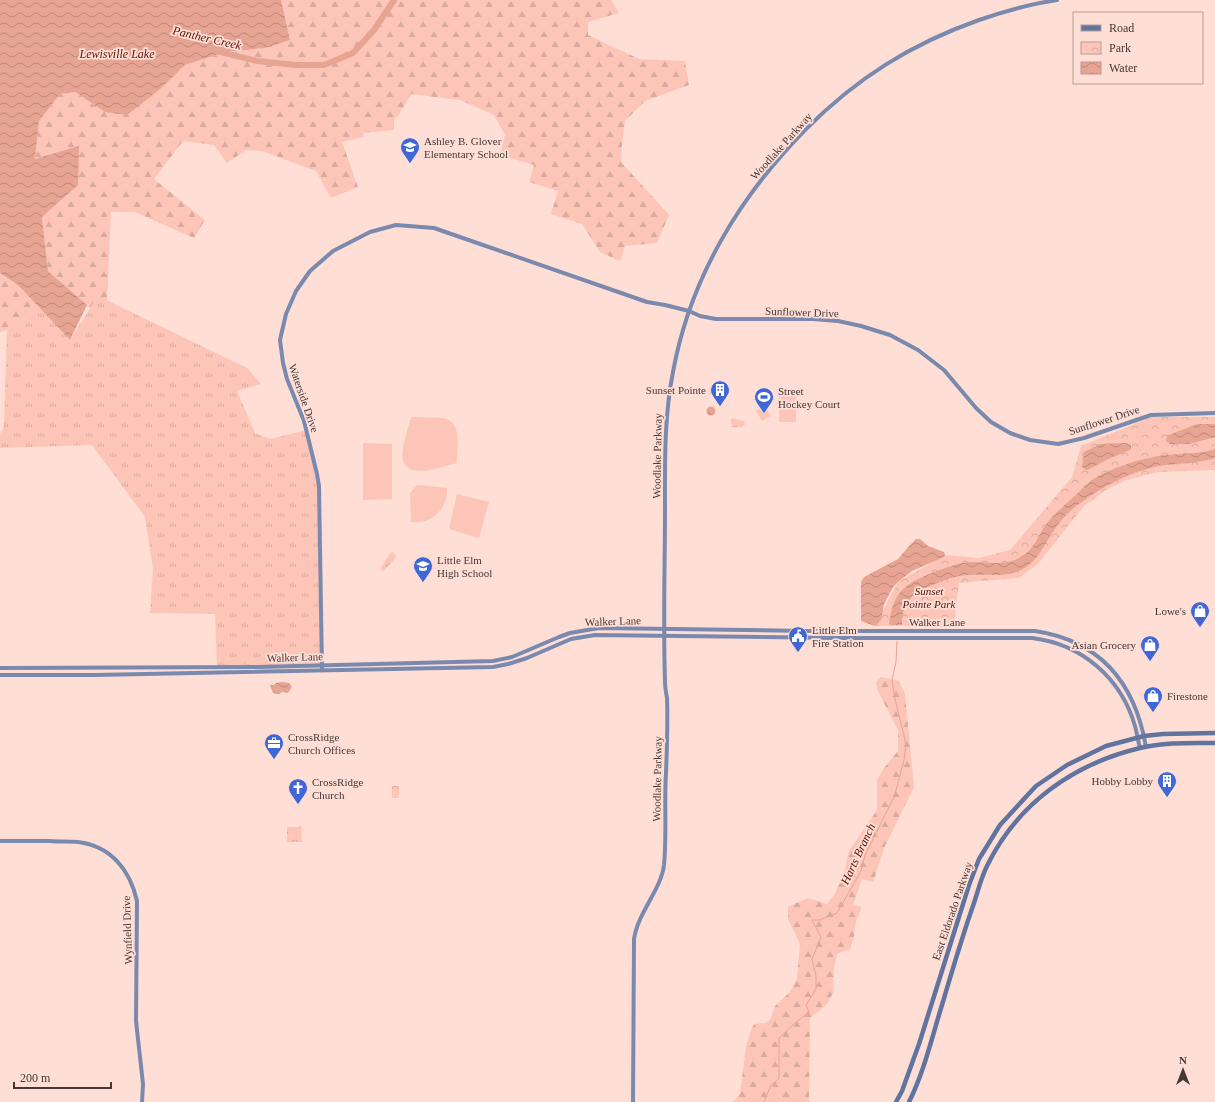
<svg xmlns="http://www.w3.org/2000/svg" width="1215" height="1102" font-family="Georgia,serif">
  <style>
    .grass { fill: url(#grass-tufts) }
    .forest { fill: url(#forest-firs) }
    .park { fill: url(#park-crowns) }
    .pitch { fill: #fcc5b7 }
    .water { fill: url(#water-waves) }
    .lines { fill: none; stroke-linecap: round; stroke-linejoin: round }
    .stream { stroke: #e7a493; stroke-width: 1 }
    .river { stroke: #e7a493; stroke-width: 6 }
    .secondary { stroke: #7a8aae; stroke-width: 4 }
    .primary { stroke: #61749f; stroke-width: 4.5 }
    .labels { text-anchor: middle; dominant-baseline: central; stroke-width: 3.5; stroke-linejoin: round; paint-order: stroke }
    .poi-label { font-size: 11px; fill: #453835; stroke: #ffded6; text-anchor: start }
    .street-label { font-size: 11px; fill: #453835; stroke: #ffded6 }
    .park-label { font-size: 11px; font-style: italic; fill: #4f1407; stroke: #ffded6 }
    .water-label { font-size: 12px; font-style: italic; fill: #5e0f00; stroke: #ffded6 }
  </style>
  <defs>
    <pattern id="grass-tufts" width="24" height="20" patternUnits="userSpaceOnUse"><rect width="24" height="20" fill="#fcc5b7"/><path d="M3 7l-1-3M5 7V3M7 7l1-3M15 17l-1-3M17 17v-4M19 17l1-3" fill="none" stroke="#d9aa9e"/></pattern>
    <pattern id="forest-firs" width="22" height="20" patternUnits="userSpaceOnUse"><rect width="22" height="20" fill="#fcc5b7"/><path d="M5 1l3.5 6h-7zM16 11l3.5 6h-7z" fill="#d9aa9e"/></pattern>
    <pattern id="park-crowns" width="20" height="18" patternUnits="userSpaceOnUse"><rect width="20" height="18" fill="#fcc5b7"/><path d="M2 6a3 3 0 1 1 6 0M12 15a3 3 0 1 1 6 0" fill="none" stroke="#d9aa9e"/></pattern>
    <pattern id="water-waves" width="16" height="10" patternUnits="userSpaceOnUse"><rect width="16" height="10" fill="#e7a493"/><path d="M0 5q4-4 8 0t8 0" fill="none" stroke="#bd8779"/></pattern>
  </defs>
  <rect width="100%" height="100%" fill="#ffded6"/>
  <!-- grass -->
  <g class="grass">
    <path d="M98,296L247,368L261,384L237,391L255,433L270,439L307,430L318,480L322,665L217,667L215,614L150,613L153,569L145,517L92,445L0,448V434L4,426L7,330L39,307L70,340Z"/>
    <path d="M393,552L396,556C395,560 387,567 384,571L380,569L390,553Z"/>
  </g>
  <!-- forest -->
  <g class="forest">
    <path d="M281,0H611L619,13L588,22V35L639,59L685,61L689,85L645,101L625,121L622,144L621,162L669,215L657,243L625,246L620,261L600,252L582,224L551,214L558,191L529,182L534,165L500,155L505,135L494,115L460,100L411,94L398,116L394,119V130L363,133L364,137L342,142L358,187L331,198L316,171L262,151L246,150L227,163L214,145L183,141L154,179L205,220L194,238L135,212H111L107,301L98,296L90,308L48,271L42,217L78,185L35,159L39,121L60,94L75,92L105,112L159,90L185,65L225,52L265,48L290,40Z"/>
    <path d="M0,273L18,285L39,307L7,330L0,332Z"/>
    <path d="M881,677L899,681L905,694L914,787L885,846L873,882L862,879L853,905L861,907L860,912L856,920L854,936L850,949L837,954L834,968L833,993L827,1004L810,1018L809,1102H733L740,1094L746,1047L752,1027L755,1024L765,1023L770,1020L775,1006L789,993L797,979L800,944L788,919V907L808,898L827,904L835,894L844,873L849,851L877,810V780L884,768L898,751V730L877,689L876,682Z"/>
  </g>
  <!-- park -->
  <g class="park">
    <path d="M1151,417H1215V470L1158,472L1126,480L1106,490L1084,506L1038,564L1019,578L959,583L954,625L875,626L898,582L945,555L979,558L1010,550L1072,477L1081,446Z"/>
    <path d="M732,418L744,421L745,425L741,427H732L731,421Z"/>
    <rect x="392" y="786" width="7" height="12"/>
    <path d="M299,826H301L302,842H287V827H298Z"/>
  </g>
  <!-- pitch -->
  <g class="pitch">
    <rect x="779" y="395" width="17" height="27"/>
    <path d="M765,406L771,416L762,421L756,411Z"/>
    <path d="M411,417L444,418C463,423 457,448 457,463C438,468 397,484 403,448C405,438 408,427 411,417Z"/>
    <path d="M363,443L392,444V499L363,500Z"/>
    <path d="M417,485L447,488C448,508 432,525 411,522L410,493Z"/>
    <path d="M457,494L489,502L479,538L449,529Z"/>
  </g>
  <!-- water -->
  <g class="water">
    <path d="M0,0H281L290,40L265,48L225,52L185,65L159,90L127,115L105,112L75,92L60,94L39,121L35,159L79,146L78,185L42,217L48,271L87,305L70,340L18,285L0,273Z"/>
    <circle cx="711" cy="411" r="4.5"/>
    <path d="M1197,424H1215V437L1189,444H1170L1166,441L1167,436L1169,435Z"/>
    <path d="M1126,443L1131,445V449L1130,450L1108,459L1088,470H1086L1082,467L1084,452L1100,444Z"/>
    <path d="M1215,449V458C1196,464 1177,463 1158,466C1128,473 1103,486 1079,504C1068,511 1058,524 1051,535C1042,549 1035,564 1019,571C1004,577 986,574 970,575C959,575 949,578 938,583C916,591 902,599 902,625H889C893,590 906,583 937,571C948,567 960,562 972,562C987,562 1005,566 1019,558C1034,551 1038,535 1047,523C1056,512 1067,503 1077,494C1083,488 1088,482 1095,478C1114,467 1137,460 1158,456C1177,453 1197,455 1215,449Z"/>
    <path d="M916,539H920L928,546L944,552L945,555L944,557L912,571L898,582L893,587L884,604L881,620L875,626L861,621V582L864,577L898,559L909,546Z"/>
    <path d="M282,682L289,683L292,687L288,693L282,692L279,694L273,693L270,685H274L276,683Z"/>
  </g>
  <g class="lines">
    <!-- stream -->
    <path class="stream" d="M764,1102L771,1085L779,1079V1038L795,1023L809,1012L806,1005L816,989V976L812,959L821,937L812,920H820L837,913L861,871L865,855L894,797L899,779L904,760L906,744L895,699L892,680L896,662L897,641"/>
    <!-- river -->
    <path class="river" d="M216,51L257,61L296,65H324L353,53L374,30L394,0"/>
    <!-- secondary -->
    <g class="secondary">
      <path d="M0,668L259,667L493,661L512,657L559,637L570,633L599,628L808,631H1035C1101,641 1135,683 1146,747"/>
      <path d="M322,670L319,486L317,474L304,421L287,379L283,363L280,340L286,314L296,291L310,271L333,251L370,232L396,225L434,228L647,302L665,305L689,311L700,316L716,319H813L838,321L861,326L890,335L918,350L944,370L976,408L991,422L1010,433L1030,440L1058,444L1084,438L1151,415L1215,413"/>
      <path d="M0,675H95L493,667L508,664L527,658L571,639L595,635L838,638H1032C1082,644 1121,678 1135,726C1137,733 1138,741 1140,748"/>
      <path d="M0,841C17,841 33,841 50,841C59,842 69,841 78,842C111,846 130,870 137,901L136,1021L143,1084L142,1102"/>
      <path d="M633,1102L634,939C638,912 661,890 664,865C667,834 664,803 666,773C667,748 668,723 667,698C666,693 665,687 665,681C663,624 665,566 665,509C665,463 664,417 673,372C690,278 740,196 806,129C857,78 911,44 979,20C1005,11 1030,4 1057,0"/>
    </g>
    <!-- primary -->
    <g class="primary">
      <path d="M896,1102L902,1091L919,1044L969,885L979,859L1000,825L1036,786L1067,765L1106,746L1144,736L1163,734L1215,733"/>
      <path d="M909,1102C924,1072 932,1037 942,1005C952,971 962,937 974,903C978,891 981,878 987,866C1017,804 1073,764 1140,748C1164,742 1190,743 1215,743"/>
    </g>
  </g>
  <!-- icons -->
  <defs>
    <symbol id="school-pin" viewBox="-11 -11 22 30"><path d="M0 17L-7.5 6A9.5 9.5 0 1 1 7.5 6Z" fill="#3f67d8" stroke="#ffded6"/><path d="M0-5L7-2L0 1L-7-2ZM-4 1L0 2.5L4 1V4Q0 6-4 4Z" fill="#fff"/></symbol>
    <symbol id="building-pin" viewBox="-11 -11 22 30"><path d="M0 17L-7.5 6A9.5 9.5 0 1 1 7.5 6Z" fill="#3f67d8" stroke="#ffded6"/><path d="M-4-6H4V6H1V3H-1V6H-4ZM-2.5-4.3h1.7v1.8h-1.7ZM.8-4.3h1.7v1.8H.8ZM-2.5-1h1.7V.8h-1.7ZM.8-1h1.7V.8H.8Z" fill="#fff"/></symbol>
    <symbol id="stadium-pin" viewBox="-11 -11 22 30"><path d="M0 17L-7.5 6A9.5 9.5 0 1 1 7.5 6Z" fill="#3f67d8" stroke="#ffded6"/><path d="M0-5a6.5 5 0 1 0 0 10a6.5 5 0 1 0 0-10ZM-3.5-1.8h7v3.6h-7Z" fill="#fff"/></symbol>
    <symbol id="shop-pin" viewBox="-11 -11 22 30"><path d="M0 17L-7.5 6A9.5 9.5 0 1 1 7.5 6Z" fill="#3f67d8" stroke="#ffded6"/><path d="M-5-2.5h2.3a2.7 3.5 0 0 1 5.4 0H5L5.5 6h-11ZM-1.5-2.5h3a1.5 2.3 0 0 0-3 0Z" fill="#fff"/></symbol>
    <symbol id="civic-pin" viewBox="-11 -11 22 30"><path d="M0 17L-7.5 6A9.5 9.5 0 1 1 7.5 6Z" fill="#3f67d8" stroke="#ffded6"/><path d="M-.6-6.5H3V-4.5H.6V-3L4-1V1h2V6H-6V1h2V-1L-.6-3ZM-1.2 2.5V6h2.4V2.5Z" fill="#fff"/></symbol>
    <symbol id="office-pin" viewBox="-11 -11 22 30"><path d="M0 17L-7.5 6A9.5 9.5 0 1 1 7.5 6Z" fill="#3f67d8" stroke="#ffded6"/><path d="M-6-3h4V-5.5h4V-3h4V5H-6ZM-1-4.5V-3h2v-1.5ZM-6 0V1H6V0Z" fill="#fff"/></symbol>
    <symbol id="church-pin" viewBox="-11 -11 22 30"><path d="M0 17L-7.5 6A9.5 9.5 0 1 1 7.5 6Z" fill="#3f67d8" stroke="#ffded6"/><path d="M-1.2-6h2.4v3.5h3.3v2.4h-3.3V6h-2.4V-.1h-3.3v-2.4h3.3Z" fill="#fff"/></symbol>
  </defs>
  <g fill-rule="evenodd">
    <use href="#school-pin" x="399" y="136" width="22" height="30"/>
    <use href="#building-pin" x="709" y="379" width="22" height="30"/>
    <use href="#stadium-pin" x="753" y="386" width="22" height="30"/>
    <use href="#school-pin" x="412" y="555" width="22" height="30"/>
    <use href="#shop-pin" x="1189" y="600" width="22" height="30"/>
    <use href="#civic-pin" x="787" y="625" width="22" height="30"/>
    <use href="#shop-pin" x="1139" y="634" width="22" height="30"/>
    <use href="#shop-pin" x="1142" y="685" width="22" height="30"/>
    <use href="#office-pin" x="263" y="732" width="22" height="30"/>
    <use href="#building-pin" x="1156" y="770" width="22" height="30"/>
    <use href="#church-pin" x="287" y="777" width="22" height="30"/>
  </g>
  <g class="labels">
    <!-- poi labels -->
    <g class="poi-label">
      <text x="424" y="141">Ashley B. Glover<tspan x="424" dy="13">Elementary School</tspan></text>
      <text x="706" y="390" text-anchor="end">Sunset Pointe</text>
      <text x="778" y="391">Street<tspan x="778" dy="13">Hockey Court</tspan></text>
      <text x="437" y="560">Little Elm<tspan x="437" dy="13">High School</tspan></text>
      <text x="1186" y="611" text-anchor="end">Lowe's</text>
      <text x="812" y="630">Little Elm<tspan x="812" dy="13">Fire Station</tspan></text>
      <text x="1136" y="645" text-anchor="end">Asian Grocery</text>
      <text x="1167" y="696">Firestone</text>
      <text x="288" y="737">CrossRidge<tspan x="288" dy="13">Church Offices</tspan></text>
      <text x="1153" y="781" text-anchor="end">Hobby Lobby</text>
      <text x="312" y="782">CrossRidge<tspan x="312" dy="13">Church</tspan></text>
    </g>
    <!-- street labels -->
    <g class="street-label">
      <text transform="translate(781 146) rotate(-48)">Woodlake Parkway</text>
      <text transform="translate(802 312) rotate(2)">Sunflower Drive</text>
      <text transform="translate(304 398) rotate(71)">Waterside Drive</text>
      <text transform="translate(1104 420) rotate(-18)">Sunflower Drive</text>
      <text transform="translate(657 456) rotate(-89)">Woodlake Parkway</text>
      <text transform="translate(613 621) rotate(-2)">Walker Lane</text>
      <text x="937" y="622">Walker Lane</text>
      <text transform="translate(295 657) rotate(-2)">Walker Lane</text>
      <text transform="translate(657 779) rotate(-89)">Woodlake Parkway</text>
      <text transform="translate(952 911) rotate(-71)">East Eldorado Parkway</text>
      <text transform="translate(127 930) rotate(-92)">Wynfield Drive</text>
    </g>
    <!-- park labels -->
    <g class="park-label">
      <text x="929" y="591">Sunset<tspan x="929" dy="13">Pointe Park</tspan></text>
    </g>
    <!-- water labels -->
    <g class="water-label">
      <text transform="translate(207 38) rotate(13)">Panther Creek</text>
      <text x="117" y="54">Lewisville Lake</text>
      <text transform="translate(858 854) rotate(-65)">Harts Branch</text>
    </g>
  </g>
  <!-- legend -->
  <rect x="1073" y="12" width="130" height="72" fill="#ffded6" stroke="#b59c96"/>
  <rect x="1081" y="25" width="20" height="6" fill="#61749f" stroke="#b59c96"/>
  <text x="1109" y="32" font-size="12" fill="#453835">Road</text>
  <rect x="1081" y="42" width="20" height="12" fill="url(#park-crowns)" stroke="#b59c96"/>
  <text x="1109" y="52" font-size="12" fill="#453835">Park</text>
  <rect x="1081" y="62" width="20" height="12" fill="url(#water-waves)" stroke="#b59c96"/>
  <text x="1109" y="72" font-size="12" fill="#453835">Water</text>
  <!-- north arrow -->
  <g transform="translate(1183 1070)" stroke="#ffded6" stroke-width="3" paint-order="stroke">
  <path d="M0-3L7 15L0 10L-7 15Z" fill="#453835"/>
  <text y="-6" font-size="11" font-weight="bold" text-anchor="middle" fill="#453835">N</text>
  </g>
  <!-- scale -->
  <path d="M14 1082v6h97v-6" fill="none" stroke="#453835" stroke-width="2"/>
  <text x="20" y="1082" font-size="12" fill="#453835" stroke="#ffded6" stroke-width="3" paint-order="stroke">200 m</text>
</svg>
